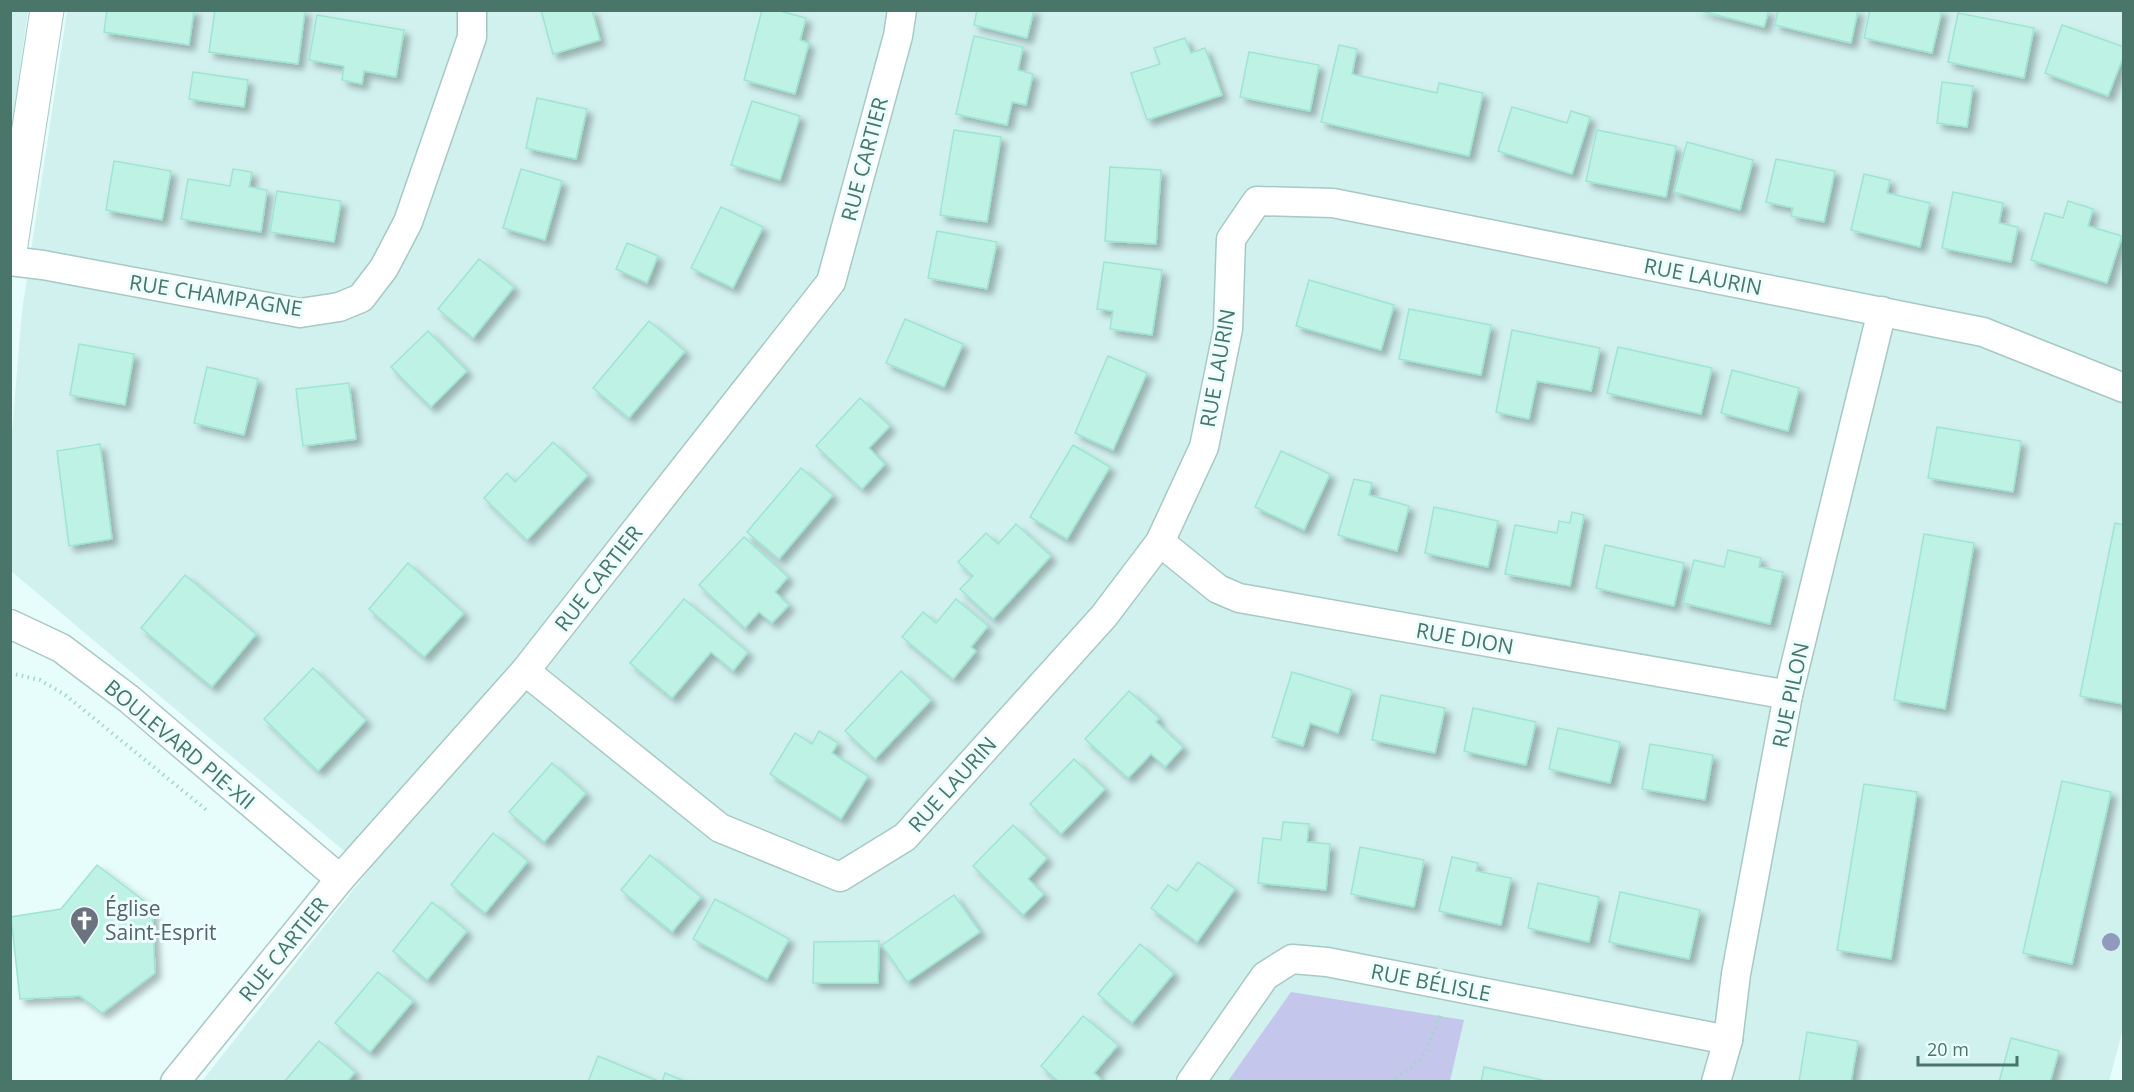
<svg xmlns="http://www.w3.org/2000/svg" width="2134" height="1092" font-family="'Open Sans',sans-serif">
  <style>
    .residential { fill: #d1f1ef }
    .green { fill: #c4c6eb }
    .building { fill: #bdf2e5; stroke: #9de5d2; stroke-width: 1.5; filter: url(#shadow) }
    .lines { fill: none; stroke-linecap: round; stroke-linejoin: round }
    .minor-casing { stroke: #a6c9c3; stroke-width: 31 }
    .tertiary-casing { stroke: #a6c9c3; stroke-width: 35 }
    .path { stroke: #a0d7c9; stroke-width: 4; stroke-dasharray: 1.5 4.5; stroke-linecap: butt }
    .minor { stroke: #fff; stroke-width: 28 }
    .tertiary { stroke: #fff; stroke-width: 33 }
    .tree { fill: #9199bc }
    .labels { text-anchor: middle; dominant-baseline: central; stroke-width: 6; stroke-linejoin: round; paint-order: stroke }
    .street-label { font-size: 21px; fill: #4a766a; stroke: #ecfffe }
    .worship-label { font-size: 21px; fill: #5b616d; stroke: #ecfffe; text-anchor: start }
  </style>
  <defs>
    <filter id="shadow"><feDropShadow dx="5.5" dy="5.5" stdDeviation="3" flood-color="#0004"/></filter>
  </defs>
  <rect width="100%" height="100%" fill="#e6fdfc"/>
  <!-- residential -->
  <g class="residential">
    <path d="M11,10L28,11L11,136L10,11Z"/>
    <path d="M67,11H2123L2124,1026L2109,1081H202L368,871L11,571V444L22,311Z"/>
  </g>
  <!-- green -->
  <path class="green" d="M1291,992L1464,1020L1450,1081H1228Z"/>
  <!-- building -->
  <g class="building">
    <path d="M107,10H194L189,45L104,32Z"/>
    <path d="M215,10H305L298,64L209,52Z"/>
    <path d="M541,10H592L600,40L553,54Z"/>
    <path d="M762,10H776L806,18L800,40L809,43L795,94L744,80Z"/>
    <path d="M977,10H1034L1027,38L974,25Z"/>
    <path d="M1697,10H1769L1764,27Z"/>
    <path d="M1778,10H1858L1851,43L1775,25Z"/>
    <path d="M1870,10H1942L1932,53L1864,38Z"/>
    <path d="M1958,13L2034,28L2024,78L1948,62Z"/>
    <path d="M317,15L404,30L396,77L364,71L362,84L342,80L344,66L309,60Z"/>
    <path d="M2062,25L2124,47V55L2108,96L2045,73Z"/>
    <path d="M974,36L1023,47L1018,70L1033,74L1026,105L1012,102L1007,125L956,114Z"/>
    <path d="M1185,38L1191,53L1205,48L1222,95L1147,120L1131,73L1160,64L1154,48Z"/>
    <path d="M1339,45L1357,49L1352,74L1437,93L1439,83L1483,93L1469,156L1321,122Z"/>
    <path d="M1249,52L1319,65L1310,111L1240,97Z"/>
    <path d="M193,72L248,80L244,107L189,99Z"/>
    <path d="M1942,82L1973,86L1967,127L1937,123Z"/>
    <path d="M537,98L587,109L576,159L526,148Z"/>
    <path d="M752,101L800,116L780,180L731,165Z"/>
    <path d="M1512,107L1567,123L1571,111L1590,117L1572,174L1498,151Z"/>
    <path d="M954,130L1001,137L987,222L940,215Z"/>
    <path d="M1597,130L1676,146L1666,197L1586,181Z"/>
    <path d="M1687,142L1753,160L1740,210L1674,192Z"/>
    <path d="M1776,159L1835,171L1824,222L1791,216L1793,208L1766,202Z"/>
    <path d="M114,161L171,171L162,220L106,210Z"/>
    <path d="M1110,167L1161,170L1156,244L1105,241Z"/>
    <path d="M233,169L252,172L249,187L267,190L261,232L181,219L188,179L230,186Z"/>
    <path d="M521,169L562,181L545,240L503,228Z"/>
    <path d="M1864,174L1890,180L1887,193L1930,203L1920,247L1851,230Z"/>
    <path d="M277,191L341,201L334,242L270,232Z"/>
    <path d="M1953,192L2003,203L1999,223L2018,227L2011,262L1942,248Z"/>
    <path d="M2068,201L2093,209L2088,226L2122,236L2107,283L2031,260L2045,213L2063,218Z"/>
    <path d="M721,207L763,227L733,288L691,268Z"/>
    <path d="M937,231L997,242L987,289L928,278Z"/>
    <path d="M627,243L658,256L647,283L616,269Z"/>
    <path d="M479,259L514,287L473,338L438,309Z"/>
    <path d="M1104,262L1162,270L1152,335L1110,329L1113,311L1097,309Z"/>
    <path d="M1309,280L1394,305L1381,350L1296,326Z"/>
    <path d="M1409,309L1491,325L1481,375L1399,359Z"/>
    <path d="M905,319L963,344L944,387L886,363Z"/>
    <path d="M649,321L685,351L629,418L593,388Z"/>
    <path d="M1512,330L1600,348L1591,391L1537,381L1529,419L1496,412Z"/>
    <path d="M428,331L467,371L431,407L391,367Z"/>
    <path d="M79,344L134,354L125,405L70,395Z"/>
    <path d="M1618,347L1712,368L1701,414L1607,393Z"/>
    <path d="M1108,356L1147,373L1113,450L1075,433Z"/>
    <path d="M207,367L258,379L244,435L194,423Z"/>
    <path d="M1732,370L1799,388L1788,431L1721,413Z"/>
    <path d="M349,383L356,439L303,446L296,389Z"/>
    <path d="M860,398L890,426L869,448L885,464L862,489L816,446Z"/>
    <path d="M1937,427L2021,441L2013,492L1928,478Z"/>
    <path d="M553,442L588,475L527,540L484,498L507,473L515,482Z"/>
    <path d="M100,444L112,539L69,546L57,451Z"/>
    <path d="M1073,445L1110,467L1067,539L1030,517Z"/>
    <path d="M1281,451L1330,474L1304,530L1255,507Z"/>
    <path d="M801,468L833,495L779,559L747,532Z"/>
    <path d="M1354,479L1372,483L1369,495L1409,506L1397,551L1338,535Z"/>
    <path d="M1434,507L1498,521L1488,567L1425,553Z"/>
    <path d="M1572,512L1584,515L1570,586L1505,574L1515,525L1557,533L1559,521L1570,523Z"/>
    <path d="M2115,523L2124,525V704L2080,696Z"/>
    <path d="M1016,524L1051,556L993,619L960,589L973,576L958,562L986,533L998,544Z"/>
    <path d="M1924,534L1974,543L1945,709L1894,700Z"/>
    <path d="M744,537L788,577L775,592L789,605L772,623L759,612L745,628L699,585Z"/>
    <path d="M1605,545L1684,563L1674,606L1596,588Z"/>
    <path d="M1728,550L1761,558L1759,567L1783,572L1770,624L1683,603L1694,560L1724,567Z"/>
    <path d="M408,563L464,613L424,657L369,609Z"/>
    <path d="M185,575L256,634L212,687L141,628Z"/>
    <path d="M684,599L748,652L733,671L711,652L672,698L630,663Z"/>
    <path d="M956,599L988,626L971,647L976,651L953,679L902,637L923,612L936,623Z"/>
    <path d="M313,668L366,720L318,771L264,719Z"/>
    <path d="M901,671L931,700L875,759L845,731Z"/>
    <path d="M1292,672L1352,690L1338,733L1310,723L1303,746L1272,737Z"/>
    <path d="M1129,691L1159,718L1156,722L1183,747L1165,767L1151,754L1128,778L1085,739Z"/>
    <path d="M1381,695L1445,708L1435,753L1372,740Z"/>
    <path d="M1473,708L1536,722L1526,765L1464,751Z"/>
    <path d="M1558,728L1620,742L1610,783L1549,769Z"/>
    <path d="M819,731L838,743L832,753L868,776L841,819L770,774L795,733L812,744Z"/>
    <path d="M1650,744L1713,755L1705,800L1642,789Z"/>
    <path d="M1074,759L1105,789L1061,834L1030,804Z"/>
    <path d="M552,763L586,793L544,842L509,812Z"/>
    <path d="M2062,781L2111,792L2072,964L2023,953Z"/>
    <path d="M1864,784L1917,792L1891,959L1837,950Z"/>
    <path d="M1283,822L1309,824L1307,842L1330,844L1326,890L1258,883L1263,838L1281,840Z"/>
    <path d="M1013,825L1047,858L1028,879L1044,894L1023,915L973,866Z"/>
    <path d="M493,833L528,861L485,913L451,885Z"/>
    <path d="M1360,847L1424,860L1414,907L1351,894Z"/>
    <path d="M650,855L701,897L672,932L621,890Z"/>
    <path d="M1452,857L1478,863L1476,871L1511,878L1501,925L1439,911Z"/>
    <path d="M1198,862L1235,889L1197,942L1151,908L1168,885L1177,891Z"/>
    <path d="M97,865L152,907L155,973L102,1013L80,996L20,999L11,917L61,909Z"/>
    <path d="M1538,883L1599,897L1589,942L1528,928Z"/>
    <path d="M1620,892L1700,910L1689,959L1609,942Z"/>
    <path d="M954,895L980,932L907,982L882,945Z"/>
    <path d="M715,899L789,939L767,979L693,939Z"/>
    <path d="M432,902L467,931L427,980L393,951Z"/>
    <path d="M879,941L878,983H813L814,942Z"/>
    <path d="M1140,944L1174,973L1132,1023L1098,994Z"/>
    <path d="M378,972L413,1001L370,1052L335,1023Z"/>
    <path d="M1083,1016L1118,1045L1094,1073L1101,1079L1099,1082H1059L1041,1066Z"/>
    <path d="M1807,1032L1858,1041L1851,1082H1799Z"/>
    <path d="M2011,1038L2059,1051L2050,1082H1999Z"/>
    <path d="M319,1041L355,1072L347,1082H284Z"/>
    <path d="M598,1056L660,1082H588Z"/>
    <path d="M1484,1067L1542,1080V1082H1481Z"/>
    <path d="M665,1073L684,1081V1082H662Z"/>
  </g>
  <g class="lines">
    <defs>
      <g id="minor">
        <path d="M10,261L43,265L300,313L339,307L361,298L384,268L408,222L472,37V10"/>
        <path d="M1160,542L1218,589L1239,598L1788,695"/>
        <path d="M10,624L61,648L129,699L340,879"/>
        <path d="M525,671L720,828L840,877L905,837L1104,616L1160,542L1204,447L1228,329L1231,239L1257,201L1333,203L1983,332L2124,388"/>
        <path d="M175,1082L340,879L525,671L831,282L898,36L902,10"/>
        <path d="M1191,1082L1265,976L1292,959L1327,962L1728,1040"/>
        <path d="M1716,1082L1728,1040L1736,974L1788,695L1882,311"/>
      </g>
      <path id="tertiary" d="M10,251L47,10"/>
    </defs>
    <!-- minor casing -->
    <use href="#minor" class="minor-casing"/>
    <!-- tertiary casing -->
    <use href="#tertiary" class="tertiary-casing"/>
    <!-- path -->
    <g class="path">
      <path d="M10,673L40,680L64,694L209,812"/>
      <path d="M1391,1082L1423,1058L1440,1015"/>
    </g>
    <!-- minor -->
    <use href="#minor" class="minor"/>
    <!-- tertiary -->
    <use href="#tertiary" class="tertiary"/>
  </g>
  <!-- trees -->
  <circle class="tree" cx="2111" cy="942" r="9"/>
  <!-- icons -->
  <defs>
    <symbol id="church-pin" viewBox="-11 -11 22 30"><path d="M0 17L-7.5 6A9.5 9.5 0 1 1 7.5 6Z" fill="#6b7280" stroke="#ecfffe"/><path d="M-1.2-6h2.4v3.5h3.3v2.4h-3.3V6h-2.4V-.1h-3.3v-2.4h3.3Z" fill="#fff"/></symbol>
  </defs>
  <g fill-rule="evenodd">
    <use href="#church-pin" x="68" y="904" width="33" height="45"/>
  </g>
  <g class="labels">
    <!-- street labels -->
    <g class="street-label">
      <text transform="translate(864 159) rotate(-75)">RUE CARTIER</text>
      <text transform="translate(1703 276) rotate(11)">RUE LAURIN</text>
      <text transform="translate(216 295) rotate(9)">RUE CHAMPAGNE</text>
      <text transform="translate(1217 368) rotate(-80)">RUE LAURIN</text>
      <text transform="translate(598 578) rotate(-52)">RUE CARTIER</text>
      <text transform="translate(1465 638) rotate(10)">RUE DION</text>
      <text transform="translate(1790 695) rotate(-78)">RUE PILON</text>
      <text transform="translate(180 744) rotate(40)">BOULEVARD PIE-XII</text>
      <text transform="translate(952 784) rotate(-48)">RUE LAURIN</text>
      <text transform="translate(283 949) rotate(-51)">RUE CARTIER</text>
      <text transform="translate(1431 982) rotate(11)">RUE BÉLISLE</text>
    </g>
    <!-- worship labels -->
    <g class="worship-label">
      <text x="105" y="908">Église<tspan x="105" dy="24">Saint-Esprit</tspan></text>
    </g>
  </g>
  <!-- border -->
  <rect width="2134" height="1092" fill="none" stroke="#4a766a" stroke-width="24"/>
  <!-- scale -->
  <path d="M1918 1056v9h99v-9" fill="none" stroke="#4a766a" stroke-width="3"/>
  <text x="1927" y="1056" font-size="18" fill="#4a766a" stroke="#ecfffe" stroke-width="4.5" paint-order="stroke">20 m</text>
</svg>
